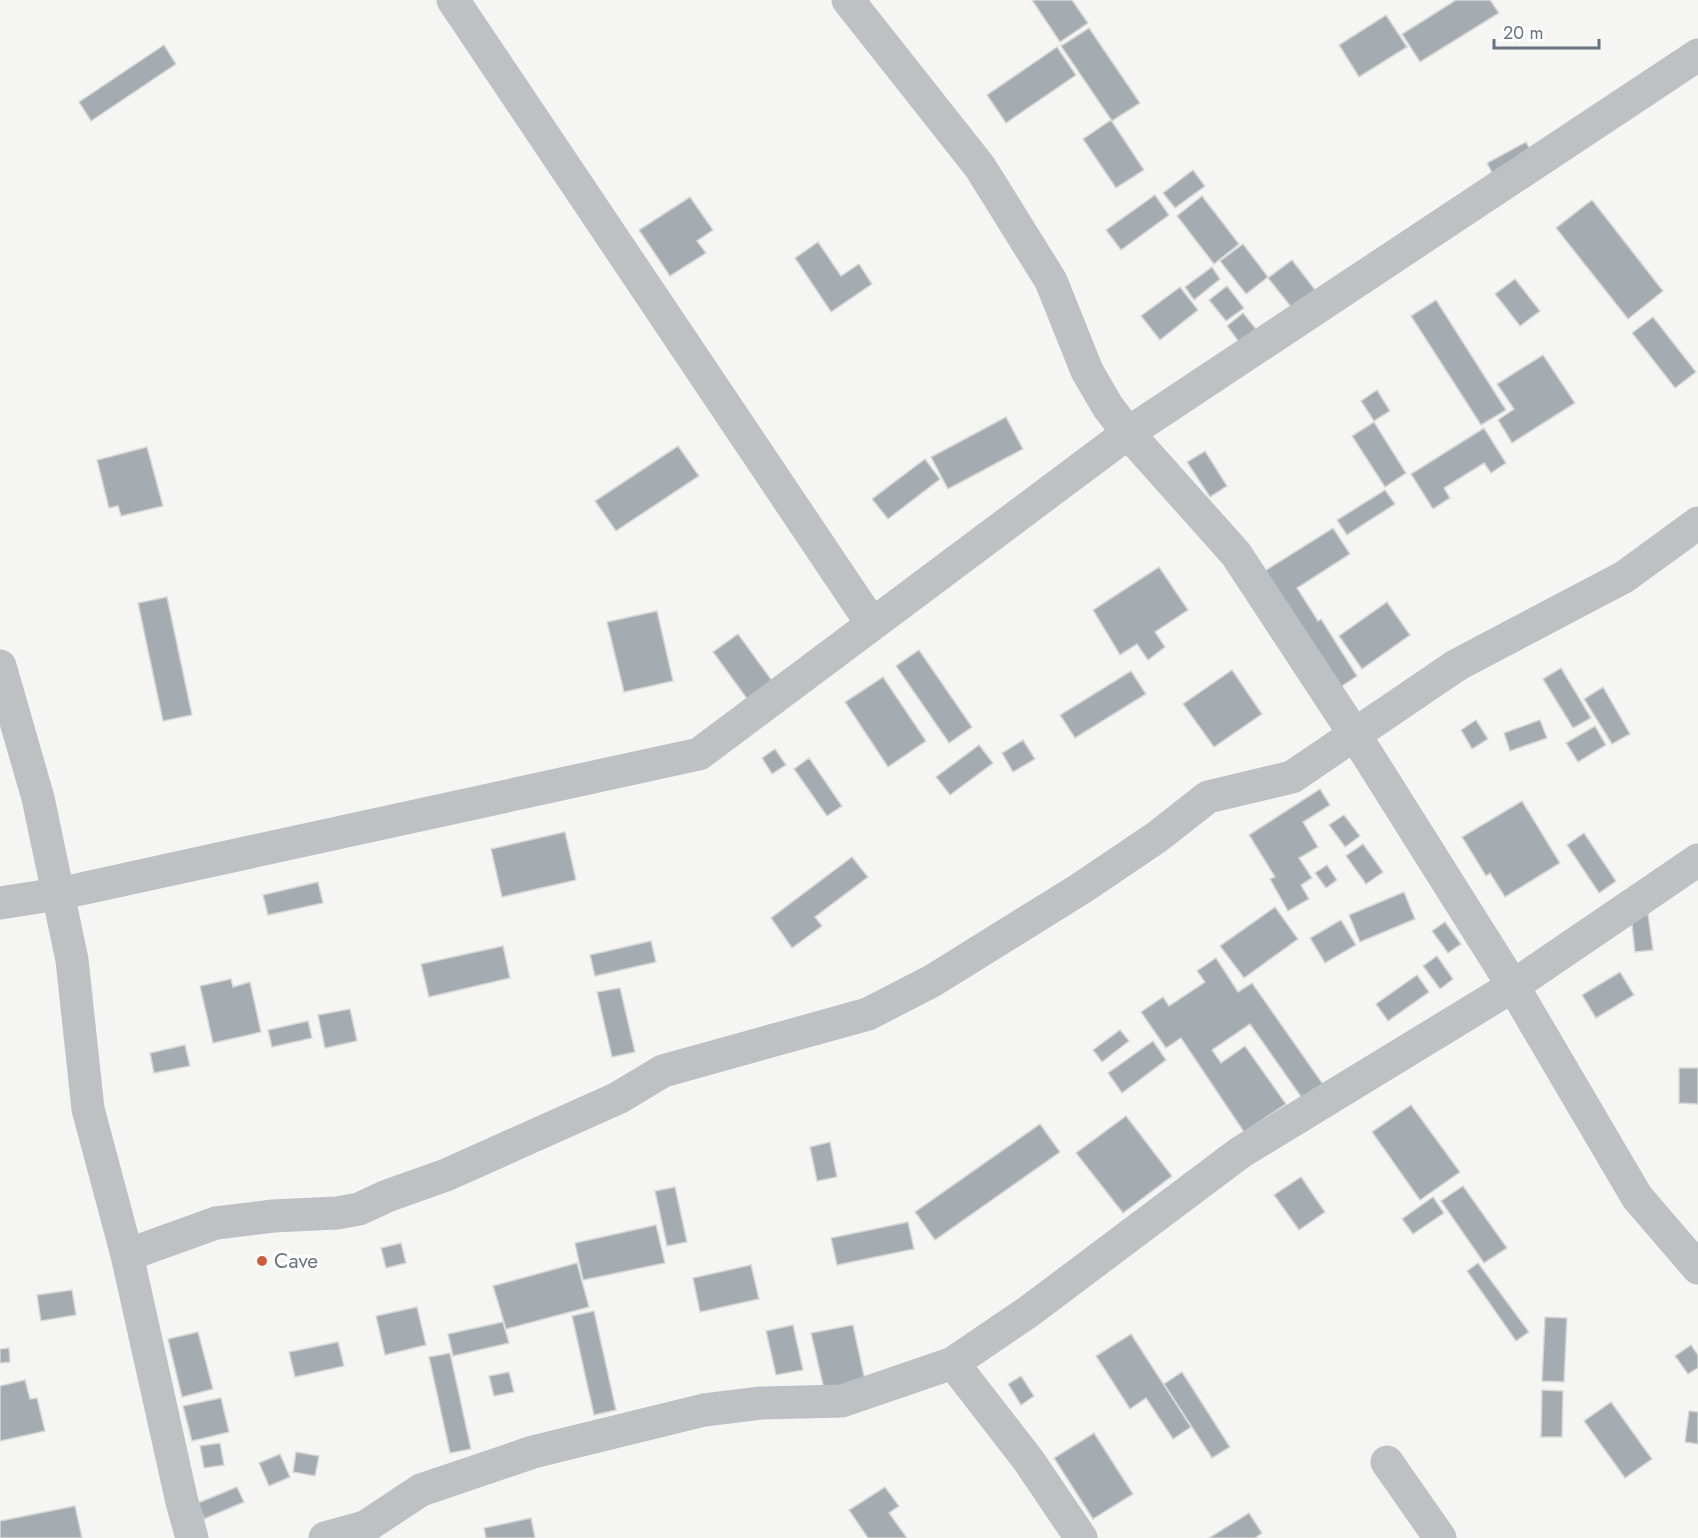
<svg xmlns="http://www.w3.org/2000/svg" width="1698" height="1538" font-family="Jost,sans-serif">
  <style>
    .building { fill: #a5acb1; stroke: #d7d7d5; stroke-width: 1.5 }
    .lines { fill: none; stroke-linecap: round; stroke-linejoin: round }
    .minor { stroke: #bdc1c4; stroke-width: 33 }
    .poi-dot { fill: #cd5c3b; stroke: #fff; stroke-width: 2 }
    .labels { text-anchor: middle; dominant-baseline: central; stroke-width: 6; stroke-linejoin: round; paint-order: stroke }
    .poi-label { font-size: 21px; fill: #687580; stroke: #fff; text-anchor: start }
  </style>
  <rect width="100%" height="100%" fill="#f5f5f3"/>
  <!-- building -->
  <g class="building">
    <path d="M1032,0H1072L1088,23L1060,42Z"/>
    <path d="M1456,0H1490L1499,13L1420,62L1402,34Z"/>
    <path d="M1386,15L1407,47L1359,77L1339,45Z"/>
    <path d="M1089,28L1140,103L1112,121L1061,46Z"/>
    <path d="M164,45L176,64L91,121L79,102Z"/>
    <path d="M1057,47L1076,75L1006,123L987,95Z"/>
    <path d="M1111,120L1144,170L1116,188L1083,139Z"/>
    <path d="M1526,142L1535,159L1496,180L1487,163Z"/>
    <path d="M1193,170L1205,186L1175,208L1163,193Z"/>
    <path d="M1155,195L1169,215L1121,250L1106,230Z"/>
    <path d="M1202,196L1239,244L1214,264L1177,216Z"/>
    <path d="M690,197L713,230L697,241L706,253L670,276L639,230Z"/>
    <path d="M1592,200L1663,291L1628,319L1556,228Z"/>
    <path d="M818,242L841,276L859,264L872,284L831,312L795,258Z"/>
    <path d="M1243,244L1268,277L1246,294L1220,261Z"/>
    <path d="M1292,260L1319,295L1296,313L1268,278Z"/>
    <path d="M1212,267L1220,279L1194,300L1185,287Z"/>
    <path d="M1515,279L1540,311L1520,326L1495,294Z"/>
    <path d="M1227,286L1244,308L1226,321L1209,300Z"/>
    <path d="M1180,287L1198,310L1160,340L1141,316Z"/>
    <path d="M1436,300L1506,410L1481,425L1411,316Z"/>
    <path d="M1243,313L1256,329L1239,342L1227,326Z"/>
    <path d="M1653,317L1696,372L1675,388L1632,333Z"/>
    <path d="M1543,355L1575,403L1512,443L1498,420L1514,409L1497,384Z"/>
    <path d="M1377,390L1390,411L1374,421L1361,401Z"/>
    <path d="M1006,417L1023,449L948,489L931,457Z"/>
    <path d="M1374,422L1406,473L1385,487L1352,436Z"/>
    <path d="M1484,428L1506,463L1491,473L1484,463L1444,488L1450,498L1433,509L1411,474Z"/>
    <path d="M678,446L699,476L616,531L595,501Z"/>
    <path d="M147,447L163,506L121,516L118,506L109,508L97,460Z"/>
    <path d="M1205,451L1227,486L1210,497L1187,462Z"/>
    <path d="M925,459L940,479L888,519L872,499Z"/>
    <path d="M1385,490L1395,504L1347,535L1337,520Z"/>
    <path d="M1333,528L1350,554L1297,588L1318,621L1321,619L1357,676L1336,690L1263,572Z"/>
    <path d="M1159,567L1188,610L1155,632L1165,647L1148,660L1137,644L1120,655L1093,610Z"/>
    <path d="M167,597L192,715L163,721L138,603Z"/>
    <path d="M1387,602L1410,635L1362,669L1339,636Z"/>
    <path d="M657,611L673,681L624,692L607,622Z"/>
    <path d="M738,634L773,682L748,700L713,652Z"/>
    <path d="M919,650L972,727L949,743L896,666Z"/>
    <path d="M1561,668L1591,718L1573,728L1543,679Z"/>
    <path d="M1232,670L1262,714L1214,747L1183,704Z"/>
    <path d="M1131,671L1146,694L1075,738L1060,715Z"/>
    <path d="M883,677L926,741L888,767L845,702Z"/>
    <path d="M1603,687L1630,734L1612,744L1584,699Z"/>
    <path d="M1476,720L1488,739L1472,749L1461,730Z"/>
    <path d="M1540,720L1547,738L1510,751L1504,733Z"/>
    <path d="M1595,726L1606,745L1578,762L1566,743Z"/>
    <path d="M1023,740L1035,759L1013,772L1002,753Z"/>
    <path d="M979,745L993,763L950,795L936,777Z"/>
    <path d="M775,749L786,765L772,774L762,758Z"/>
    <path d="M809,758L842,806L827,816L794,769Z"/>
    <path d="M1320,789L1330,805L1303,822L1318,847L1299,858L1312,878L1301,885L1309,899L1288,911L1270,879L1275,877L1249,835Z"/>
    <path d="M1522,801L1560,863L1505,897L1490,873L1486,876L1462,837Z"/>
    <path d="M1344,815L1360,836L1345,847L1329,825Z"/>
    <path d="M565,832L576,880L502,897L491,849Z"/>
    <path d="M1584,833L1616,881L1599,893L1567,845Z"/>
    <path d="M1363,844L1383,872L1366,884L1346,856Z"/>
    <path d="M852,857L868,877L815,917L822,926L792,948L771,918Z"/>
    <path d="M1327,865L1337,880L1326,888L1315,873Z"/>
    <path d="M318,882L323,903L268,915L263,895Z"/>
    <path d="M1404,892L1415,919L1360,942L1349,915Z"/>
    <path d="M1275,907L1298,939L1244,978L1220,946Z"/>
    <path d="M1648,914L1653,950L1635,952L1631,916Z"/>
    <path d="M1341,920L1356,945L1325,963L1310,938Z"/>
    <path d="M1445,922L1461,944L1448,953L1432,931Z"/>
    <path d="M651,941L656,962L595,976L590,955Z"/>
    <path d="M503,946L510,978L429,997L421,964Z"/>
    <path d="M1437,956L1453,979L1440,989L1423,966Z"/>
    <path d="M1216,958L1238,992L1252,983L1325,1087L1304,1101L1250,1024L1212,1050L1221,1063L1245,1046L1286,1104L1244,1132L1181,1038L1166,1048L1141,1012L1163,997L1169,1006L1205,982L1197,971Z"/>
    <path d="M1620,972L1634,995L1596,1018L1582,995Z"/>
    <path d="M1417,975L1429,992L1388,1021L1376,1004Z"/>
    <path d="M231,979L233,987L250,982L261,1032L213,1043L200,986Z"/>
    <path d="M620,988L635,1052L612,1057L597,992Z"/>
    <path d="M350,1009L357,1041L325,1048L318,1015Z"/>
    <path d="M308,1021L312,1038L272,1047L268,1030Z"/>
    <path d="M1120,1030L1129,1041L1102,1062L1093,1050Z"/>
    <path d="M1153,1041L1166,1060L1122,1093L1108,1073Z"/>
    <path d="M185,1045L190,1066L154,1073L150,1053Z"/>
    <path d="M1679,1068H1698V1104L1679,1103Z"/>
    <path d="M1411,1105L1460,1172L1420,1200L1372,1132Z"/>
    <path d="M1126,1116L1172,1176L1123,1213L1076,1153Z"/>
    <path d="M1040,1124L1060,1152L935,1240L915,1212Z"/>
    <path d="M830,1142L837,1177L817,1181L810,1147Z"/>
    <path d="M1301,1177L1325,1212L1299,1230L1274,1195Z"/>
    <path d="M1463,1186L1507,1248L1484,1263L1441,1201Z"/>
    <path d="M675,1187L687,1242L667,1246L655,1191Z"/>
    <path d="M1433,1197L1444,1213L1413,1234L1402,1219Z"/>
    <path d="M908,1222L914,1249L837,1265L831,1238Z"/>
    <path d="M656,1225L665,1263L583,1280L575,1243Z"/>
    <path d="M401,1243L406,1263L386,1268L381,1248Z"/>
    <path d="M577,1263L589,1307L506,1329L493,1286Z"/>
    <path d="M1478,1263L1529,1332L1516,1341L1467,1271Z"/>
    <path d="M751,1265L759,1299L700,1312L693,1278Z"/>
    <path d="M72,1290L76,1315L41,1321L37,1295Z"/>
    <path d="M417,1307L426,1345L385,1355L376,1316Z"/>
    <path d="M594,1311L616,1410L594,1415L572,1316Z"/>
    <path d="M1545,1317L1567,1318L1564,1382L1542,1381Z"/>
    <path d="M503,1322L509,1343L453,1356L448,1334Z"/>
    <path d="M793,1325L803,1370L776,1375L766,1331Z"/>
    <path d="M853,1325L865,1381L824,1389L811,1333Z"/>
    <path d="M198,1332L213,1389L182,1397L168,1339Z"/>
    <path d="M1131,1334L1191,1427L1173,1439L1146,1398L1130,1409L1096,1356Z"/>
    <path d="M338,1342L344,1366L295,1377L289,1352Z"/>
    <path d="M1691,1345L1698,1355V1368L1688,1374L1675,1356Z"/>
    <path d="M9,1348L10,1362L0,1363V1349Z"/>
    <path d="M450,1353L471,1449L450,1453L429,1357Z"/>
    <path d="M509,1372L514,1392L494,1396L489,1376Z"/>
    <path d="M1182,1372L1230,1447L1212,1458L1164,1384Z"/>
    <path d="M1021,1376L1034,1396L1021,1405L1008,1384Z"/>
    <path d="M25,1380L30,1399L37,1398L45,1431L0,1441V1386Z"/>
    <path d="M1542,1390L1563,1391L1562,1437H1541Z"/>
    <path d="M221,1398L229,1432L192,1441L183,1406Z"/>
    <path d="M1611,1402L1652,1459L1625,1478L1584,1421Z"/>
    <path d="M1689,1411L1698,1412V1444L1685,1442Z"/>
    <path d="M1094,1433L1133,1494L1093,1519L1054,1458Z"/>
    <path d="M220,1443L224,1465L204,1468L200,1446Z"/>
    <path d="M296,1452L319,1456L315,1476L293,1472Z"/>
    <path d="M280,1454L290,1477L269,1486L259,1463Z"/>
    <path d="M237,1487L244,1502L204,1519L198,1503Z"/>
    <path d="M885,1487L899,1506L889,1513L907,1538H868L849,1510Z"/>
    <path d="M75,1506L82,1538H0V1521Z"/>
    <path d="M1249,1513L1262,1533L1255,1538H1209Z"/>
    <path d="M531,1518L535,1538H486L484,1528Z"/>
  </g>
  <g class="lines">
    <!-- minor -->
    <g class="minor">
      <path d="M453,0L872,624"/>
      <path d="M848,0L980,167L1051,281L1087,371L1108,407L1128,433L1236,554L1355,735L1513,986L1637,1197L1698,1268"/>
      <path d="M0,666L38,798L72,960L88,1109L127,1255L182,1502L192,1538"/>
      <path d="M0,903L58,894L699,754L1128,433L1698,55"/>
      <path d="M127,1255L216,1223L273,1216L337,1213L359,1209L387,1196L446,1175L618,1098L663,1071L868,1014L932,981L1080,889L1157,837L1208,797L1292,777L1457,665L1624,577L1698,523"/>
      <path d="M953,1363L1029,1461L1081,1538"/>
      <path d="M1387,1462L1440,1538"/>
      <path d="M325,1538L365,1527L421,1490L533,1452L704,1410L761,1403L842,1401L953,1363L1028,1312L1241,1152L1513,986L1698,860"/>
    </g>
  </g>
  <!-- markers -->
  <circle class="poi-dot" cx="262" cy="1261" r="6"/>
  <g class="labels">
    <!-- poi labels -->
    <g class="poi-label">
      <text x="274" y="1261">Cave</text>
    </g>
  </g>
  <!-- scale -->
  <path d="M1494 39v9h105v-9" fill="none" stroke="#687580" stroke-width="3"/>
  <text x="1503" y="39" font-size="18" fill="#687580" stroke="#ffffff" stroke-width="4.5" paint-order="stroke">20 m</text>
</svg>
